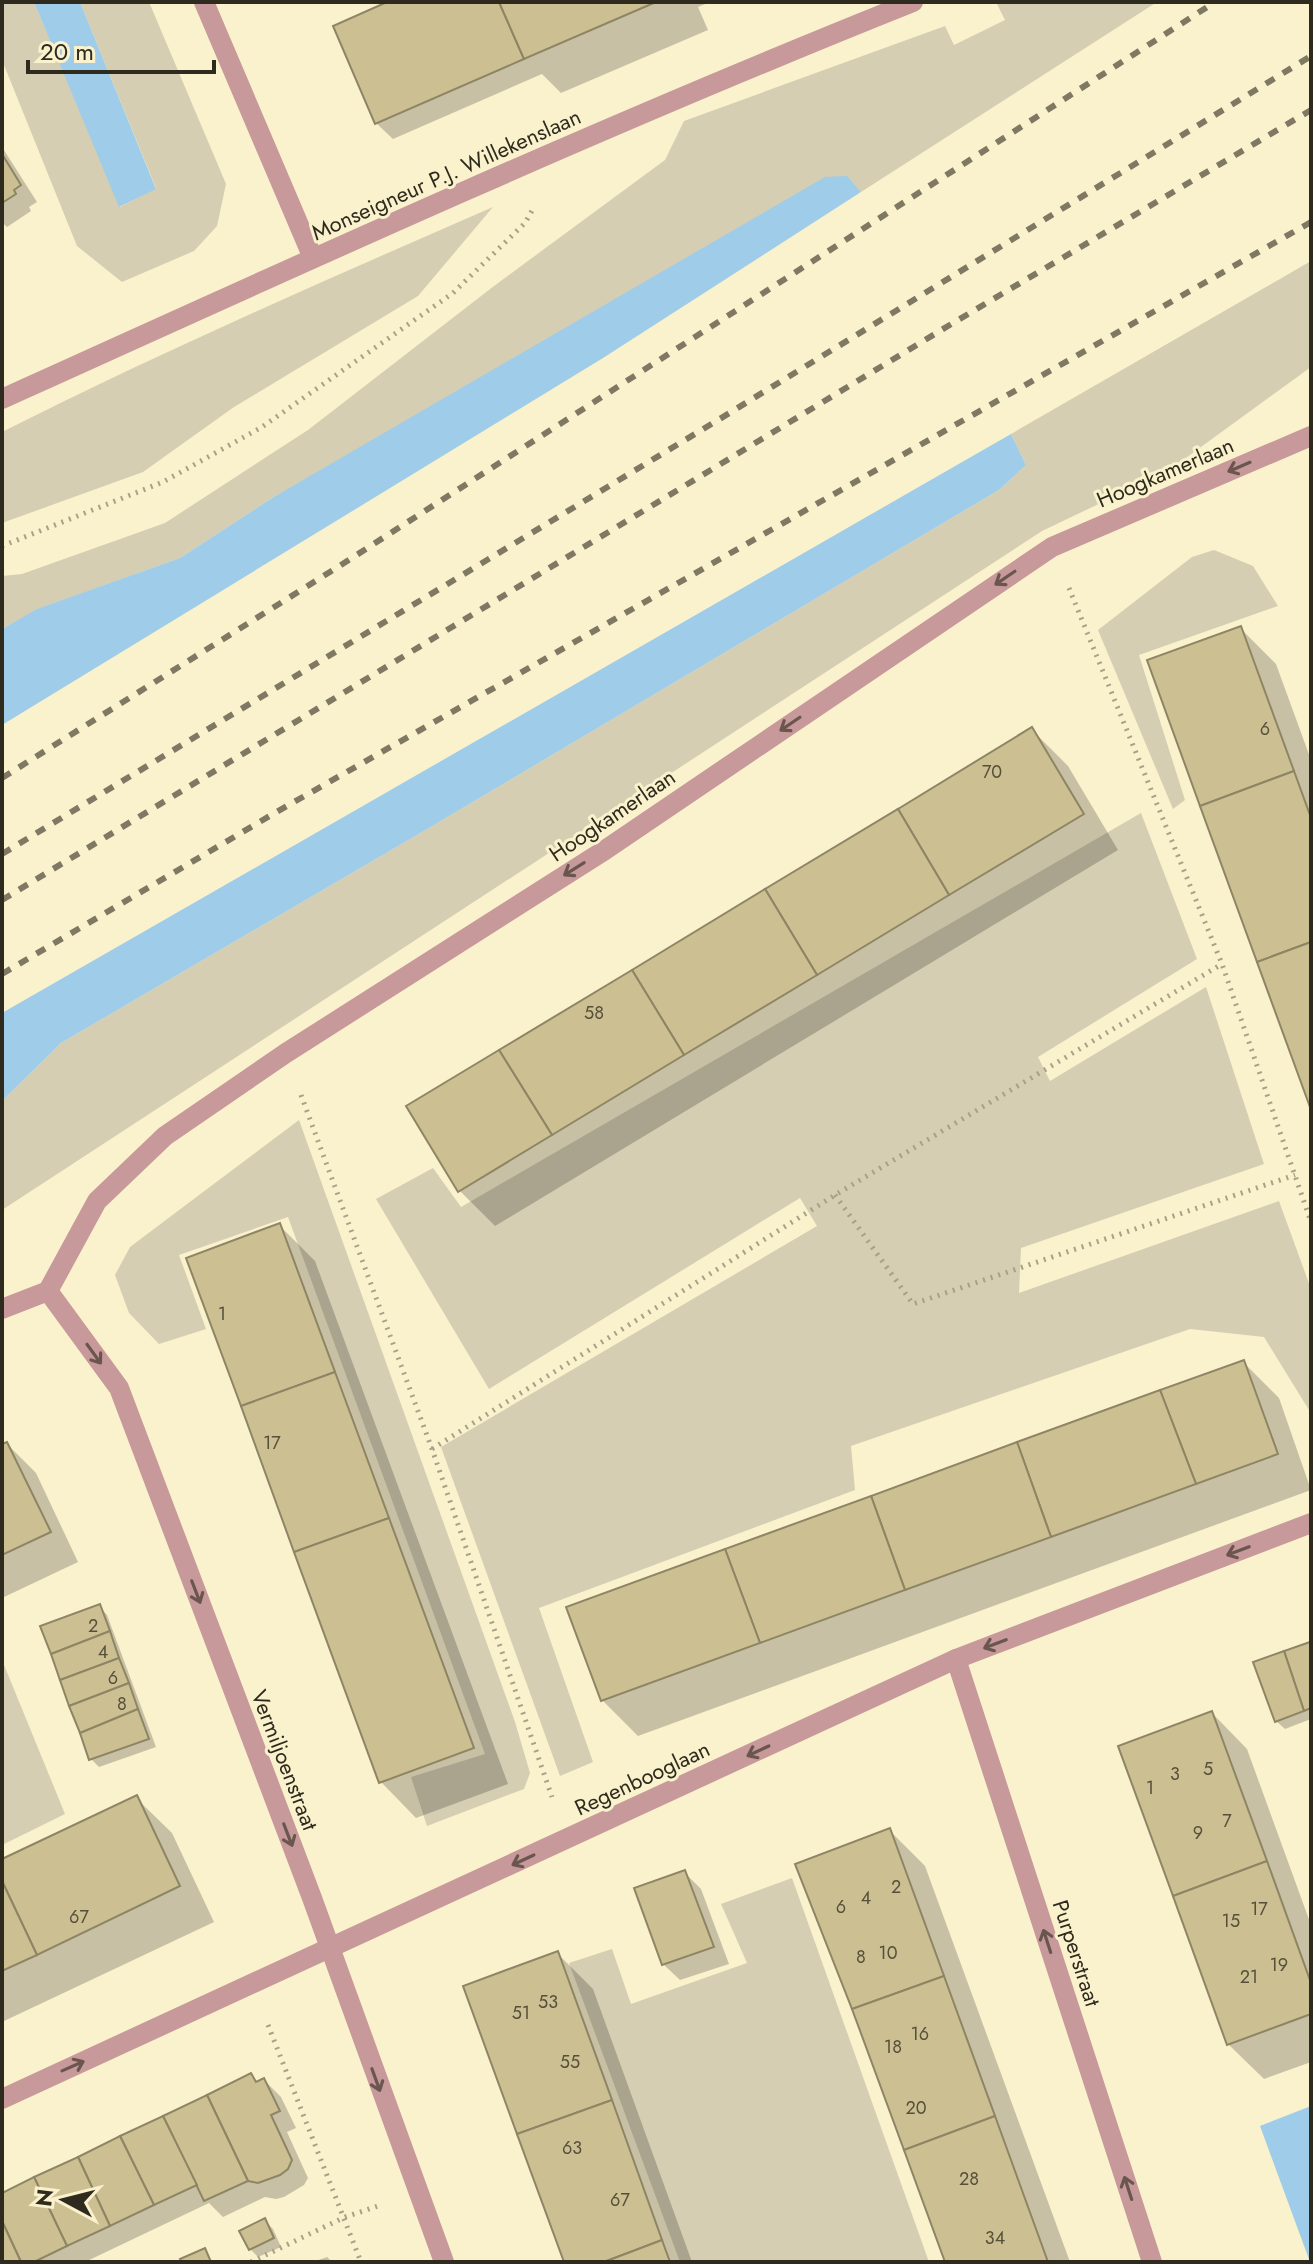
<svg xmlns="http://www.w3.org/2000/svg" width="1313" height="2264" font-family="Jost,sans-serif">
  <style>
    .green { fill: #d5ceb2 }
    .water { fill: #9fcce8 }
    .shadow { fill: #0003 }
    .building { fill: #ccc093; stroke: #8d8564; stroke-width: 2 }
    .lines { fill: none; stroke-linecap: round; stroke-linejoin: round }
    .path { stroke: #a8a187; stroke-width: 5; stroke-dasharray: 2 6; stroke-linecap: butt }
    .street { stroke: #c7999a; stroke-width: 20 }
    .rail { stroke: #7f7963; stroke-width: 6; stroke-dasharray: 10 10; stroke-linecap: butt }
    .oneway { stroke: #6b564f }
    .labels { text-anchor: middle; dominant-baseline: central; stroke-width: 6; stroke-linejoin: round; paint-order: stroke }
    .number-label { font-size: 18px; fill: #56503a }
    .street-label { font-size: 22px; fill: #2e2a1d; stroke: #faf1cd }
  </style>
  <rect width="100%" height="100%" fill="#faf1cd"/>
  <!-- green -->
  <g class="green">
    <path d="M2,2H34L120,207L156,188L80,2H149L226,184L217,226L194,251L122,282L77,246L2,60Z"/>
    <path d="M996,2H1157L861,192L847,177L272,498L180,558L38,609L2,629V576L22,574L165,523L308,430L494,286L665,160L684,121L945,26L954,45L1005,20Z"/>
    <path d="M493,207L418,296L234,407L143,472L2,523V432C163,351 328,279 493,207Z"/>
    <path d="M1311,261V367L1168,471L1042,531L2,1210V1101L61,1043L429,828L999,490L1026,465L1011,434Z"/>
    <path d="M1214,550L1253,566L1278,606L1139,655L1185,800L1173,809L1098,630L1192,557Z"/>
    <path d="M1141,813L1197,959L1038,1057L1050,1081L1206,987L1264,1164L1021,1248L1019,1293L1279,1201L1311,1289V1409L1309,1410L1264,1337L1190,1329L851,1446L855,1490L539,1608L593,1762L560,1776L441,1447L817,1226L800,1198L489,1389L376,1199L433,1168L461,1207Z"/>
    <path d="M299,1120L515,1722L530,1773L524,1789L427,1826L411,1777L485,1754L288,1217L179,1255L206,1329L159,1344L129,1313L115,1275L130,1247Z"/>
    <path d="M2,1660L65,1814L2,1845Z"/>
    <path d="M792,1878L929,2262H680L569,1963L612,1949L631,2004L747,1963L721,1904Z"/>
  </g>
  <!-- water -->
  <g class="water">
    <path d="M34,2H80L156,189L119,207Z"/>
    <path d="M847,176L861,192L603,358L2,725V629L37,609L180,558L272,498L825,177Z"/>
    <path d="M1011,434L1026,465L999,490L429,828L61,1043L2,1101V1013Z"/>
    <path d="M1311,2106V2262H1310L1260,2126Z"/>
  </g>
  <!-- shadow -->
  <g class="shadow">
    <path d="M392,2H710L698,7L708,30L561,93L542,74L393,139L376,123Z"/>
    <path d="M2,147L37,202L29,207L31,211L7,227L2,222Z"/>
    <path d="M1240,628L1276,664L1311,760V1102Z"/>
    <path d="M1032,730L1068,766L1118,850L495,1226L460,1191Z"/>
    <path d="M280,1226L315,1261L508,1784L416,1818L381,1782Z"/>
    <path d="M1243,1362L1279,1398L1311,1490L638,1736L602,1700Z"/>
    <path d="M7,1444L36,1473L78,1562L2,1598V1446Z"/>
    <path d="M99,1606L107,1615L156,1747L99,1767L91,1759Z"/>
    <path d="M1311,1643V1719L1285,1729L1276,1721L1255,1663Z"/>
    <path d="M1212,1713L1247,1749L1311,1925V2062L1264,2079L1228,2044Z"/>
    <path d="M136,1798L172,1833L214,1922L2,2022V1862Z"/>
    <path d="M889,1830L925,1866L1070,2262H947Z"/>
    <path d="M684,1872L701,1889L729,1964L680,1980L663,1964Z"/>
    <path d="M557,1953L593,1989L692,2262H566Z"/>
    <path d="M251,2076L258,2083L264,2080L281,2097L296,2128L287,2132L308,2178L304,2185L284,2197L276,2199L265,2197L223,2217L209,2203L85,2262H2V2195Z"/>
    <path d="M265,2221L273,2229L281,2247L258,2257L250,2249Z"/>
    <path d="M327,2257L332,2262H313Z"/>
  </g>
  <!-- building -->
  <g class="building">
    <path d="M387,2H499L524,59L375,124L333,26Z"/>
    <path d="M499,2H656L524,59Z"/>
    <path d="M2,154L21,185L14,190L16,194L2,203Z"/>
    <path d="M1241,626L1294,771L1200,806L1147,660Z"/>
    <path d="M1032,727L1084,814L949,895L898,809Z"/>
    <path d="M1294,771L1311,818V942L1257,962L1200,806Z"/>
    <path d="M898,809L949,895L817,975L765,889Z"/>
    <path d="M765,889L817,975L684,1055L632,970Z"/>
    <path d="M1311,942V1107H1310L1257,962Z"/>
    <path d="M632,970L684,1055L552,1135L499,1050Z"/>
    <path d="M499,1050L552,1135L458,1192L406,1106Z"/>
    <path d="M280,1223L335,1372L241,1406L186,1258Z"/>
    <path d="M1244,1360L1278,1454L1196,1484L1160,1390Z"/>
    <path d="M335,1372L389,1518L294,1552L241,1406Z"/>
    <path d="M1160,1390L1196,1484L1051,1537L1017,1442Z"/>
    <path d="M7,1442L51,1532L2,1555V1444Z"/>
    <path d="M1017,1442L1051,1537L905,1590L871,1496Z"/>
    <path d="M871,1496L905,1590L760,1643L725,1549Z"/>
    <path d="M389,1518L474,1748L379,1783L294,1552Z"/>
    <path d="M725,1549L760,1643L601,1701L566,1607Z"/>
    <path d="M100,1604L110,1631L51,1654L40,1626Z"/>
    <path d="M110,1631L119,1658L60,1680L51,1654Z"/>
    <path d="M1310,1642L1311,1708L1304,1711L1284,1651Z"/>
    <path d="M1284,1651L1304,1711L1275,1722L1253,1662Z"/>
    <path d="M119,1658L129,1683L69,1706L60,1680Z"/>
    <path d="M129,1683L138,1709L80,1733L69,1706Z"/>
    <path d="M138,1709L149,1739L89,1760L80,1733Z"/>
    <path d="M1212,1711L1267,1861L1173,1896L1118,1746Z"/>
    <path d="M137,1795L180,1886L37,1955L2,1881V1859Z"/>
    <path d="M890,1828L944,1976L852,2009L795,1864Z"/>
    <path d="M1267,1861L1311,1983V2014L1227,2045L1173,1896Z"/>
    <path d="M685,1870L714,1947L662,1965L634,1888Z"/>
    <path d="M2,1881L37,1955L2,1971Z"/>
    <path d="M558,1951L612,2100L517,2134L463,1986Z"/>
    <path d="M944,1976L995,2116L904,2150L852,2009Z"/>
    <path d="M251,2073L256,2082L264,2078L280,2111L271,2115L292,2160L288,2169L280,2175L258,2183L248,2181L207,2095Z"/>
    <path d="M207,2095L248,2181L204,2201L163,2116Z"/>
    <path d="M612,2100L662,2240L604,2262H564L517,2134Z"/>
    <path d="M163,2116L197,2185L154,2205L120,2136Z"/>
    <path d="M995,2116L1048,2262H945L904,2150Z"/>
    <path d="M120,2136L154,2205L110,2226L78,2157Z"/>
    <path d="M78,2157L110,2226L67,2246L34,2177Z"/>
    <path d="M34,2177L67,2246L34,2262H21L2,2221V2193Z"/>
    <path d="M265,2218L274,2238L249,2250L239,2231Z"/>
    <path d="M2,2221L21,2262H2Z"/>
    <path d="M662,2240L670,2262H604Z"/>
    <path d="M205,2248L211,2262H182L180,2259Z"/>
  </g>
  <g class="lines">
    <!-- path -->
    <g class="path">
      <path d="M2,546L163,482L262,427L453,293L525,223L533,209"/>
      <path d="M1069,588L1222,964L1311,1222"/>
      <path d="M301,1095L432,1449L552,1797"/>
      <path d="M835,1195L913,1304L1295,1175"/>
      <path d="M432,1449L835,1195L1222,964"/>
      <path d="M268,2025L361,2262"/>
      <path d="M251,2262L345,2217L378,2206"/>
    </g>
    <!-- street -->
    <g class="street">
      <path d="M204,2L313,258"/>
      <path d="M2,399C304,262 605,125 913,2"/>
      <path d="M48,1291L119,1388L312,1898L444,2262"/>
      <path d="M2,1309L48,1291L97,1201L165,1136L286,1053L605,850L1052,547L1311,436"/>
      <path d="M956,1659L1152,2262"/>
      <path d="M2,2099L956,1659L1311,1523"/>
    </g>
    <!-- rail -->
    <g class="rail">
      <path d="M2,778L341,565L1215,2"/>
      <path d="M2,854L718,420L1311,56"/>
      <path d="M2,900L948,326L1311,110"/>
      <path d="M2,974L273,814L1311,222"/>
    </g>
  </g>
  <!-- one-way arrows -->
  <defs><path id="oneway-shaft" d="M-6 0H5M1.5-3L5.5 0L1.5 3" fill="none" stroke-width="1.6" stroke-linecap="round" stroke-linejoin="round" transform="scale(2)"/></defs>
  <g class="oneway">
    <use href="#oneway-shaft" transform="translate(1239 467) rotate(157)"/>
    <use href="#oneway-shaft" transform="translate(1005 578) rotate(146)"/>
    <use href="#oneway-shaft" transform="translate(790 724) rotate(146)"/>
    <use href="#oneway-shaft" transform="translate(574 869) rotate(148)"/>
    <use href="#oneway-shaft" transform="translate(94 1354) rotate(54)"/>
    <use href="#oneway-shaft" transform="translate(1238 1551) rotate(159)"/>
    <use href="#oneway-shaft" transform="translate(196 1592) rotate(69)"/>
    <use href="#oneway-shaft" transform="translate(995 1644) rotate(159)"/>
    <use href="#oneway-shaft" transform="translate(758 1751) rotate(155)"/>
    <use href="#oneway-shaft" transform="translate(288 1835) rotate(69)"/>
    <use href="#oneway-shaft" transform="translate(523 1860) rotate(155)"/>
    <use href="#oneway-shaft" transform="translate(1047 1941) rotate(-108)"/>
    <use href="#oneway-shaft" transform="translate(73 2066) rotate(-24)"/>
    <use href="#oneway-shaft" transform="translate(376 2080) rotate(70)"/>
    <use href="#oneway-shaft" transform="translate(1128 2188) rotate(-108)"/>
  </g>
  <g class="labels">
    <!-- number labels -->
    <g class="number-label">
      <text x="1265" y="729">6</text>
      <text x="992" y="772">70</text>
      <text x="594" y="1013">58</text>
      <text x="222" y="1314">1</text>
      <text x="272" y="1443">17</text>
      <text x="93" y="1626">2</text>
      <text x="103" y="1652">4</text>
      <text x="113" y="1678">6</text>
      <text x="122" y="1704">8</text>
      <text x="1208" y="1769">5</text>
      <text x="1175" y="1774">3</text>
      <text x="1150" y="1788">1</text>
      <text x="1227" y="1821">7</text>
      <text x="1198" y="1833">9</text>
      <text x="896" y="1887">2</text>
      <text x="866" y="1898">4</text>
      <text x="841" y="1907">6</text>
      <text x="1259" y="1909">17</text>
      <text x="79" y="1917">67</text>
      <text x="1231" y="1921">15</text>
      <text x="888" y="1953">10</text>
      <text x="861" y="1957">8</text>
      <text x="1279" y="1965">19</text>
      <text x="1249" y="1977">21</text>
      <text x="548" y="2002">53</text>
      <text x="521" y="2013">51</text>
      <text x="920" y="2034">16</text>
      <text x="893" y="2047">18</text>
      <text x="570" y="2062">55</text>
      <text x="916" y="2108">20</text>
      <text x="572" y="2148">63</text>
      <text x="969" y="2179">28</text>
      <text x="620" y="2200">67</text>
      <text x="995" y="2238">34</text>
    </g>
    <!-- street labels -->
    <g class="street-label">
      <text transform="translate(446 174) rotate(-24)">Monseigneur P.J. Willekenslaan</text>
      <text transform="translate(1165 472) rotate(-23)">Hoogkamerlaan</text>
      <text transform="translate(612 815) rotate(-34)">Hoogkamerlaan</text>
      <text transform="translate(285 1760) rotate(69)">Vermiljoenstraat</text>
      <text transform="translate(642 1778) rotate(-25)">Regenbooglaan</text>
      <text transform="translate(1077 1953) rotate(72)">Purperstraat</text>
    </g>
  </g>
  <!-- border -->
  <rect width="1313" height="2264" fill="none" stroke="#2e2a1d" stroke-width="8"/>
  <!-- north arrow -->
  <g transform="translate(64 2200) rotate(277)" stroke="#faf1cd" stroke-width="6" paint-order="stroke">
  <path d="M0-6L14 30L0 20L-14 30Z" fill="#2e2a1d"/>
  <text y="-12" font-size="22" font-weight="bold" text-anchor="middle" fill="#2e2a1d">N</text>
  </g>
  <!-- scale -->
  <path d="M28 60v12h186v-12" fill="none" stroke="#2e2a1d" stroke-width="4"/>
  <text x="40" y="60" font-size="24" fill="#2e2a1d" stroke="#faf1cd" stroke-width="6" paint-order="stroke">20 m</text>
</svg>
